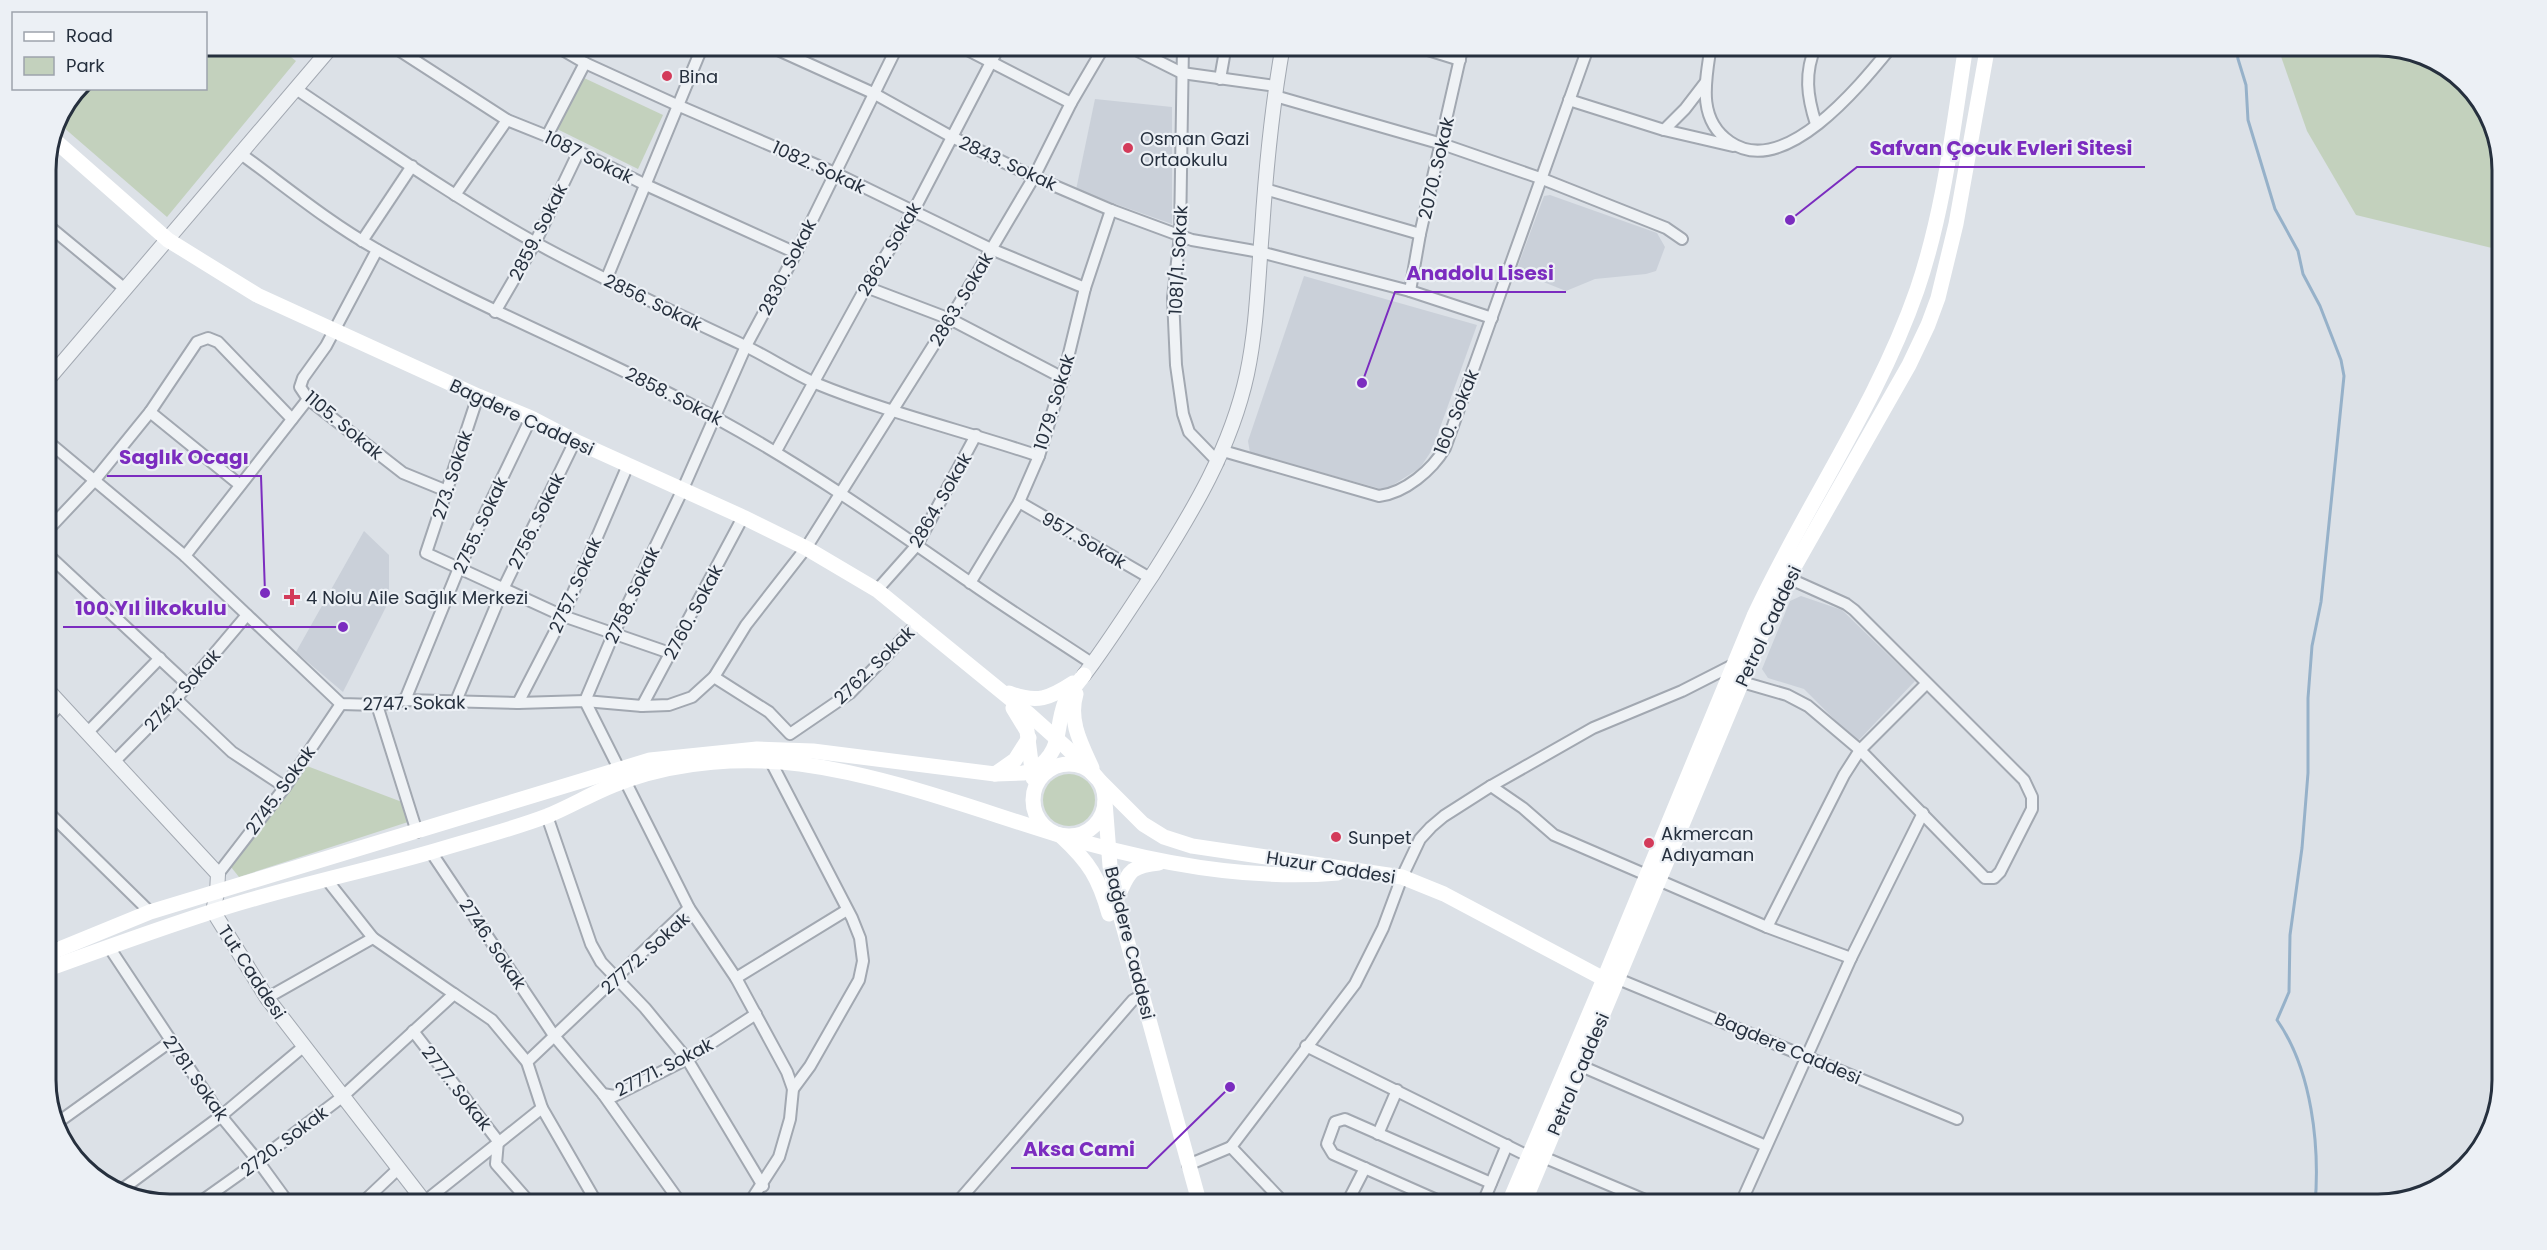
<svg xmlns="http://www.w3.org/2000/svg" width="2547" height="1250" font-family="Poppins,sans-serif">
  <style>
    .built { fill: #cad0d9 }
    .green { fill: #c3d1bd }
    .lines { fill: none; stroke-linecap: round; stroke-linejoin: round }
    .stream { stroke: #96b1c9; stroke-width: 3 }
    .minor-casing { stroke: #a2a8b1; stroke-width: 14 }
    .tertiary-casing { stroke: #a2a8b1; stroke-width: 16 }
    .minor { stroke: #eff2f5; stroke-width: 10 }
    .tertiary { stroke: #eff2f5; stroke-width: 14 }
    .secondary { stroke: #fff; stroke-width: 15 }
    .poi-dot { fill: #d33b5a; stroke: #ecf0f5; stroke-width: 2 }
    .labels { text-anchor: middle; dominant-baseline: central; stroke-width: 4.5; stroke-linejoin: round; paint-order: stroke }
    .poi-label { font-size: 18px; fill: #26303e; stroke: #ecf0f5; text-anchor: start }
    .street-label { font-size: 18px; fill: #26303e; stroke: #ecf0f5 }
    .rim { fill: none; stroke: #26303e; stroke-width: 3 }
    .leader { fill: none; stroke: #7b2cbf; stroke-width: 2 }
    .callout-dot { fill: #7b2cbf; stroke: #ecf0f5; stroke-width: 2 }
    .callout-label { font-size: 20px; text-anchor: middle; font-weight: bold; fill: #7b2cbf; stroke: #ecf0f5; stroke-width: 4.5; stroke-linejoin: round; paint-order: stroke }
  </style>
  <rect width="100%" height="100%" fill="#dce1e7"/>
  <!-- built -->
  <g class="built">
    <path d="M1095,99L1172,107V224L1076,190Z"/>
    <path d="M1550,195L1657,233L1665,247L1656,271L1646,274L1595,279L1566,291L1516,271L1544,196Z"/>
    <path d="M1304,276L1477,325L1432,450L1420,468L1385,490L1250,453L1248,441Z"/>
    <path d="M364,531L389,555V601L343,692L296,652Z"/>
    <path d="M1801,596L1842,610L1915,681L1857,742L1804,689L1768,678L1762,669L1790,601Z"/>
  </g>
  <!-- green -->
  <g class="green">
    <path d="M206,45H276L296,61L167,217L55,120L77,89L206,88Z"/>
    <path d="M2277,45H2378L2432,58L2481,101L2502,162V239L2496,249L2356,215L2307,131Z"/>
    <path d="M582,77L663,115L638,169L557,129Z"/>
    <path d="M307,766L402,802L408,822L239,877L231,867Z"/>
    <circle cx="1069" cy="800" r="26"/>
  </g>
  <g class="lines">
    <!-- stream -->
    <path class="stream" d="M2236,45L2238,59L2246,85L2248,120L2275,209L2298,251L2303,274L2320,306L2341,360L2344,376L2321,602L2312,646L2308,698V773L2302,848L2290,935L2289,992L2277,1020C2312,1070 2320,1146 2315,1205"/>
    <defs>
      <g id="minor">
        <path d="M391,45L507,120L547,136L646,185L796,253"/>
        <path d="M554,45L585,63L677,105L835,173L991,249L1085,288"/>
        <path d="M767,45L873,93L952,137L1034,177L1111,210L1192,240L1260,252L1410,291L1492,318"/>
        <path d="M958,45L1071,103"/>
        <path d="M1126,45L1182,73L1276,86"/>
        <path d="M1183,45L1180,235L1173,298L1176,365L1183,414L1189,432L1218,462"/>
        <path d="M1412,45L1460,60"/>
        <path d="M1711,45C1706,79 1696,119 1730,142C1785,180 1862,83 1893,45"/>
        <path d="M1220,79L1226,45"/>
        <path d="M296,89C375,142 453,197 536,243C602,279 671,311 739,343C765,355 789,371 815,383C888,413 965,431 1039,456"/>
        <path d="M1275,96L1442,144L1540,178L1666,228L1682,239"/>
        <path d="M1569,100L1664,130L1733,146"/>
        <path d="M1816,124C1807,96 1804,73 1816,45"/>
        <path d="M1664,130L1685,109L1705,83"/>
        <path d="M547,136L585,63"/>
        <path d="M241,154C285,186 328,222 376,249C486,312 605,357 716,418C804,466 885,523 968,581C1009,610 1051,636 1093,664"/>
        <path d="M1265,189L1420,234"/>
        <path d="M455,195L507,120"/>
        <path d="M45,223L125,289"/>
        <path d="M362,241L412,166"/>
        <path d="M377,250L326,346L303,378L300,387L308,399L403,473L447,491"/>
        <path d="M606,280L703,45"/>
        <path d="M866,287L950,319L1063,378"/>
        <path d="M1410,291L1420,234L1463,45"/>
        <path d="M495,312L535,243L579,151"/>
        <path d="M478,396L426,553L563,616L670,653"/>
        <path d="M150,412L240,485"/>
        <path d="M45,439L185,556L341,704L377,705L405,700L518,703L585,701L642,706L669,705L692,697L714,677L746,625L806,548L950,319L1034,177L1071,103L1105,45"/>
        <path d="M776,451L866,287L913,212L1000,45"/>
        <path d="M1223,451L1379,496C1405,493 1432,470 1445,448L1589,45"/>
        <path d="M1019,502L1150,578"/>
        <path d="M45,533L94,481L150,412L197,342L208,338L218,342L292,419"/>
        <path d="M45,552L188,685"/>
        <path d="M185,556L308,399"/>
        <path d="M970,583L1019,502L1039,456L1063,378L1085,288L1111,210"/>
        <path d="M877,590L917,545L976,435"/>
        <path d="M714,677L769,712L790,734L850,693L918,623"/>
        <path d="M1742,682L1787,695L1808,706L1860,750L1985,878H1994L2000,872L2032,809V797L2024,780L1854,610L1846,604L1788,578"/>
        <path d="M176,699L232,752L285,787"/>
        <path d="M405,700L459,568L531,418"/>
        <path d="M456,701L503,589L575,441"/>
        <path d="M518,703L563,616L628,465"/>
        <path d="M377,705L417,832"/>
        <path d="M642,706L743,517"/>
        <path d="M45,721L61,704"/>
        <path d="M87,733L160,658"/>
        <path d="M114,762L176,699L247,615"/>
        <path d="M1491,786L1523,808L1554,835L1767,927L1851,958"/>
        <path d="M45,809L150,912"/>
        <path d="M547,816L591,944L601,962L645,1008L687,1059L763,1186"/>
        <path d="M431,852L555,1037L603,1094L614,1096L687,1059L756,1014"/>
        <path d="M218,874L285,787L341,704"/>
        <path d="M327,880L373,938L454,994"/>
        <path d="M1767,927L1844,775L1860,750L1926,684"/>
        <path d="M45,938L57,951"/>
        <path d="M109,947L221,1116L258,1161L290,1205"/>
        <path d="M736,978L847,910"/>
        <path d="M1618,979L1957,1119"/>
        <path d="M267,998L373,938"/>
        <path d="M413,1031L498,1141L496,1164L532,1205"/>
        <path d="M1306,1046L1528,1156"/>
        <path d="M527,1062L689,908"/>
        <path d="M1581,1066L1766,1146"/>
        <path d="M793,1089L787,1072L736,978L689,908L585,701L613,635L682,491L746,346L796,253L898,45"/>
        <path d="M603,1094L682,1205"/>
        <path d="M542,1108L598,1205"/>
        <path d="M57,1123L170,1042"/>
        <path d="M1378,1134L1397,1090"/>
        <path d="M1231,1147L1355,984L1383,928L1402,877L1420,839L1431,827L1444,816L1491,786L1593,728L1682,691L1735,664"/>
        <path d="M1543,1157L1657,1205"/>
        <path d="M1188,1165L1231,1147L1286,1205"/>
        <path d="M117,1193L221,1116L303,1047"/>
        <path d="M196,1205L258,1161L342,1097L454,994L492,1020L527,1062L542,1108L424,1202"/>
        <path d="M360,1205L398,1169"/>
        <path d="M748,1205L779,1157L790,1119L793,1089L810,1066L859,980L863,961L860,938L852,918L771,762"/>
        <path d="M955,1205L1133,1000L1142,995"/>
        <path d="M1185,1205L1198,1197"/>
        <path d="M1346,1205L1365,1168"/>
        <path d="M1448,1205L1333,1154L1327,1144L1335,1122L1345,1119L1491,1183"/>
        <path d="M1482,1205L1507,1145"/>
        <path d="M1740,1205L1851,958L1923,813"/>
      </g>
      <g id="tertiary">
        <path d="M45,383L333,45"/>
        <path d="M1084,675C1109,642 1130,608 1153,574C1193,511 1231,448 1247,374C1257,327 1258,278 1262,230C1266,168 1272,106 1283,45"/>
        <path d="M45,687L218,874L217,893L213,911L267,998L427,1205"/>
      </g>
    </defs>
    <!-- minor casing -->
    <use href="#minor" class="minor-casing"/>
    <!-- tertiary casing -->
    <use href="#tertiary" class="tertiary-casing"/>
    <!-- minor -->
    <use href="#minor" class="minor"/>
    <!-- tertiary -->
    <use href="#tertiary" class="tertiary"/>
    <!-- secondary -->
    <g class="secondary">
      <path d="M51,137L168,240L257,295L478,396L531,418L575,441L743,517L806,548L877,590L1029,714L1067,748L1143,824L1164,837L1192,846L1402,877L1444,894L1604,979"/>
      <path d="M1009,693C1037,704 1050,698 1073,683"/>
      <path d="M1076,694C1068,720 1081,744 1092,768"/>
      <path d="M1013,708L1027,731L1033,778"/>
      <circle cx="1069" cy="800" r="36"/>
      <path d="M1035,770C1064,748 1054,732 1065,702C1069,692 1077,684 1084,675"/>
      <path d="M995,774L1015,760L1029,738"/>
      <path d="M1105,802L1110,866L1116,900L1200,1205"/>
      <path d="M1062,837C1089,862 1099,878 1109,914"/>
      <path d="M1116,900C1129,874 1127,866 1159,863"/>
      <path d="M45,955L150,912L650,760L757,749L813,751L995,774L1023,773L1050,769"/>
      <path d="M45,970C100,950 155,930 211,912C283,888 358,873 431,852C470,840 510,830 547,816C574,805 599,789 627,780C681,761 743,757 800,764C889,776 974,809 1059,835C1148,862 1245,881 1338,873"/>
      <path d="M1508,1205L1604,979L1754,616C1805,506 1877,405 1917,290C1944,211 1953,128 1966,45"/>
      <path d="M1523,1205L1764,629L1788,578L1909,365L1928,325L1938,298L1956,224L1988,45"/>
    </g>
  </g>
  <!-- markers -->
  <g class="poi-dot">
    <circle cx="667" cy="76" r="6"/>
    <circle cx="1128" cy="148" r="6"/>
    <path d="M289 588h6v6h6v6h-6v6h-6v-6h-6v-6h6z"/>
    <circle cx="1336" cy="837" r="6"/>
    <circle cx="1649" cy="843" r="6"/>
  </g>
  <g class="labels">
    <!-- poi labels -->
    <g class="poi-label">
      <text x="679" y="76">Bina</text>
      <text x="1140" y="138">Osman Gazi<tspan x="1140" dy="21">Ortaokulu</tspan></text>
      <text x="306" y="597">4 Nolu Aile Sağlık Merkezi</text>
      <text x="1661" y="833">Akmercan<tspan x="1661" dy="21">Adıyaman</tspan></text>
      <text x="1348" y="837">Sunpet</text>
    </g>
    <!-- street labels -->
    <g class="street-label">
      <text transform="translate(589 157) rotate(26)">1087 Sokak</text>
      <text transform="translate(1008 163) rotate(25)">2843. Sokak</text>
      <text transform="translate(819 167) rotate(25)">1082. Sokak</text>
      <text transform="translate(1436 168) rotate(-77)">2070. Sokak</text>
      <text transform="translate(538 232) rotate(-63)">2859. Sokak</text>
      <text transform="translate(889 249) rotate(-59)">2862. Sokak</text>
      <text transform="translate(1178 260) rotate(-87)">1081/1. Sokak</text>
      <text transform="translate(787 267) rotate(-63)">2830. Sokak</text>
      <text transform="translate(961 299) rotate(-59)">2863. Sokak</text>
      <text transform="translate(653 302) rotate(26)">2856. Sokak</text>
      <text transform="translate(674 396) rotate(27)">2858. Sokak</text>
      <text transform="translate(1054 402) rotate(-73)">1079. Sokak</text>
      <text transform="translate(1456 412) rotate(-68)">160. Sokak</text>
      <text transform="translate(522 417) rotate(25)">Bagdere Caddesi</text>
      <text transform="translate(344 425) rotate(40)">1105. Sokak</text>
      <text transform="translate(452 475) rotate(-72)">273. Sokak</text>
      <text transform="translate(940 500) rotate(-60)">2864. Sokak</text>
      <text transform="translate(536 521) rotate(-64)">2756. Sokak</text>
      <text transform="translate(480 525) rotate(-65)">2755. Sokak</text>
      <text transform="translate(1084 540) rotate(30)">957. Sokak</text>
      <text transform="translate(575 585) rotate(-66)">2757. Sokak</text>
      <text transform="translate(632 595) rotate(-65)">2758. Sokak</text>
      <text transform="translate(693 612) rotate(-62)">2760. Sokak</text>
      <text transform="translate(1768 626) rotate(-65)">Petrol Caddesi</text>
      <text transform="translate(874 665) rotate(-44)">2762. Sokak</text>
      <text transform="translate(182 690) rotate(-48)">2742. Sokak</text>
      <text transform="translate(414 703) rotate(-1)">2747. Sokak</text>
      <text transform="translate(280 790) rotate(-54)">2745. Sokak</text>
      <text transform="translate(1331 867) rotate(9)">Huzur Caddesi</text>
      <text transform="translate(1130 943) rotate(76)">Bağdere Caddesi</text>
      <text transform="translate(493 944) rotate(56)">2746. Sokak</text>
      <text transform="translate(645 953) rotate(-42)">27772. Sokak</text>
      <text transform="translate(252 972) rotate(57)">Tut Caddesi</text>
      <text transform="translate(1788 1048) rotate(23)">Bagdere Caddesi</text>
      <text transform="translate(664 1067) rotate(-27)">27771. Sokak</text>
      <text transform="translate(1578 1074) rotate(-67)">Petrol Caddesi</text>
      <text transform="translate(196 1078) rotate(55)">2781. Sokak</text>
      <text transform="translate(457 1088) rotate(52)">2777. Sokak</text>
      <text transform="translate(284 1141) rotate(-37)">2720. Sokak</text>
    </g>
  </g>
  <!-- crop -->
  <path d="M0 0H2547V1250H0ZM170 56H2378A114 114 0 0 1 2492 170V1080A114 114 0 0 1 2378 1194H170A114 114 0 0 1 56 1080V170A114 114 0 0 1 170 56Z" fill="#ecf0f5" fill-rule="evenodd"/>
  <path class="rim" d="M170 56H2378A114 114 0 0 1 2492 170V1080A114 114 0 0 1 2378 1194H170A114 114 0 0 1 56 1080V170A114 114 0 0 1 170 56Z"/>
  <!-- callouts -->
  <path class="leader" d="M1790 220L1857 167H2145M1362 383L1395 292H1566M265 593L261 476H107M343 627L239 627H63M1230 1087L1147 1168H1011"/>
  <g class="callout-dot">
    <circle cx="1790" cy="220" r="6"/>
    <circle cx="1362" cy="383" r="6"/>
    <circle cx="265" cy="593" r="6"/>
    <circle cx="343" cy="627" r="6"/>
    <circle cx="1230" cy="1087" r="6"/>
  </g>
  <g class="callout-label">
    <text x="2001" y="155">Safvan Çocuk Evleri Sitesi</text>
    <text x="1480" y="280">Anadolu Lisesi</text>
    <text x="184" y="464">Saglık Ocagı</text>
    <text x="151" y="615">100.Yıl İlkokulu</text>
    <text x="1079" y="1156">Aksa Cami</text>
  </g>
  <!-- legend -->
  <rect x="12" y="12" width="195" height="78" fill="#ecf0f5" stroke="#9da3ac" stroke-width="1.5"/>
  <rect x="24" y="32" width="30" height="9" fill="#ffffff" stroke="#9da3ac" stroke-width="1.5"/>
  <text x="66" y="42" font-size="18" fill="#26303e">Road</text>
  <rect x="24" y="57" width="30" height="18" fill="#c3d1bd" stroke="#9da3ac" stroke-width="1.5"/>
  <text x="66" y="72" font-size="18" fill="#26303e">Park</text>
</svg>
